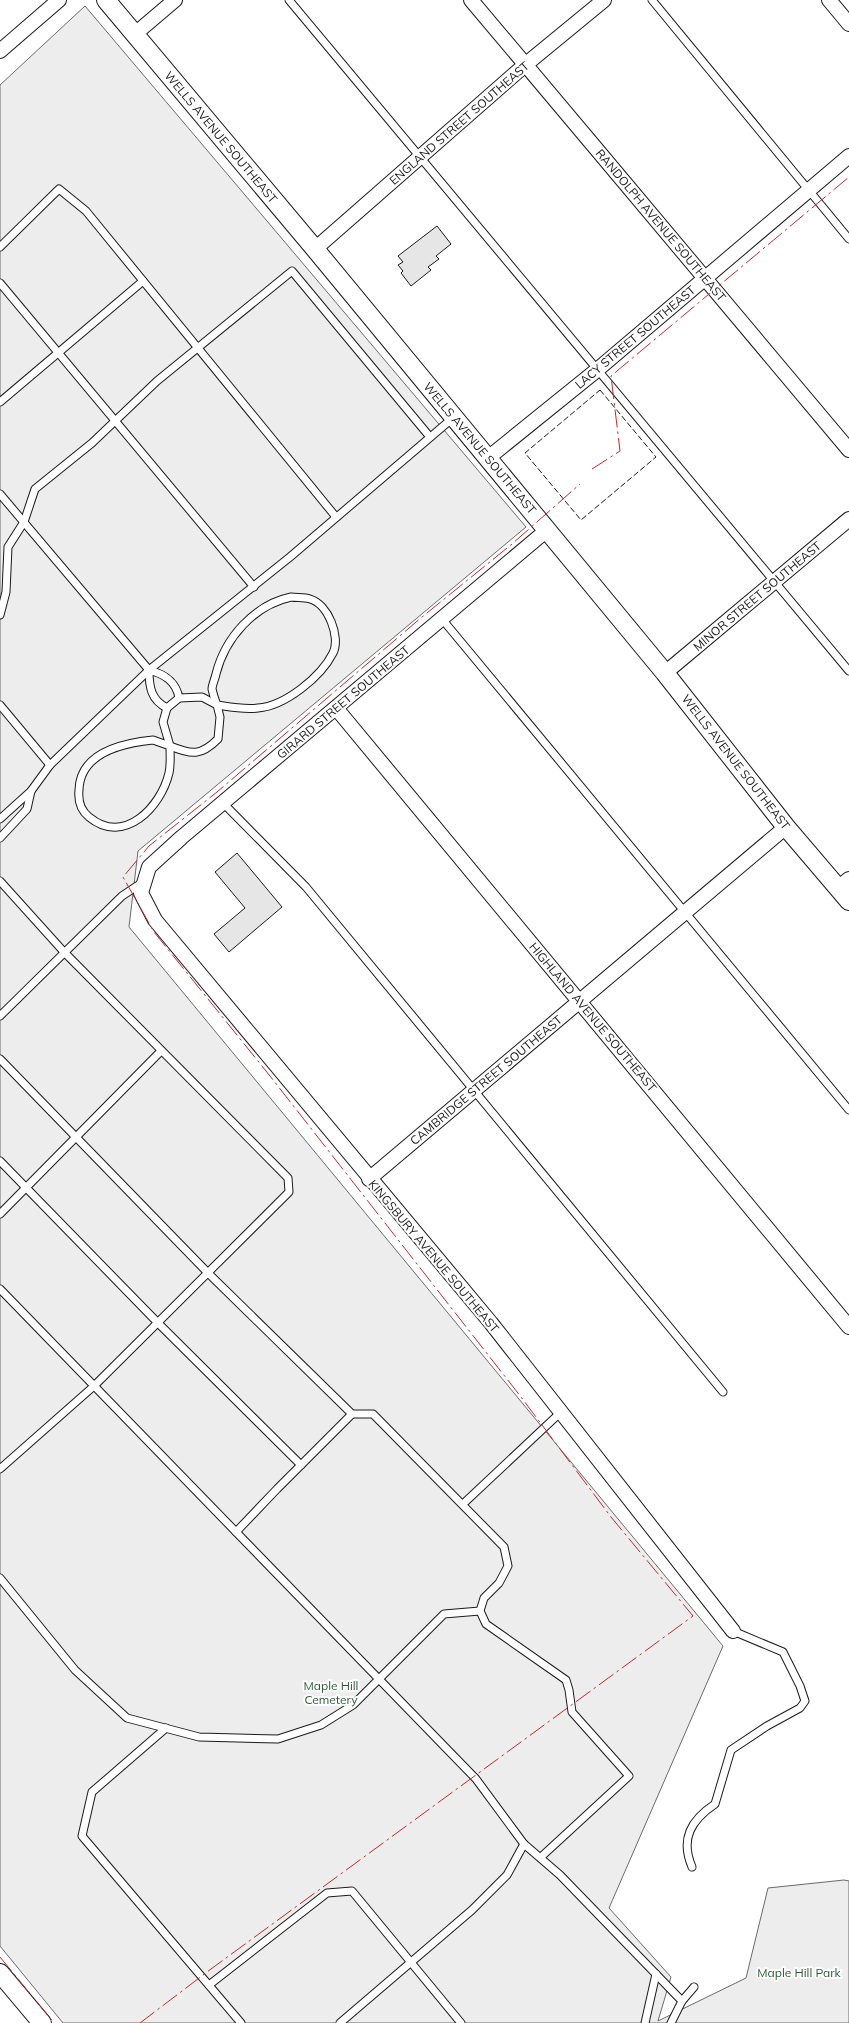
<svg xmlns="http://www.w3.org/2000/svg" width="849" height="2023" font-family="Mulish,sans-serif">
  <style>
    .built { fill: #ededed; stroke: #6a6a6a }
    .building { fill: #e6e6e6; stroke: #1a1a1a }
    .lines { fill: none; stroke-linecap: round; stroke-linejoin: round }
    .service-casing { stroke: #1a1a1a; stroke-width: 9 }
    .minor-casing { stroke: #1a1a1a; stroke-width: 16 }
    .tertiary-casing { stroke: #1a1a1a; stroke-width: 20 }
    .service { stroke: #fff; stroke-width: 7 }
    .minor { stroke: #fff; stroke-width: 14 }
    .tertiary { stroke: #fff; stroke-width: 18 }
    .fence { stroke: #1a1a1a; stroke-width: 1; stroke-dasharray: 6 2.5; stroke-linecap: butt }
    .power { stroke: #c62828; stroke-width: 1; stroke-dasharray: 18 4 2.5 4; stroke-linecap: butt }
    .labels { text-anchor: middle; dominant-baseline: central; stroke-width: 4; stroke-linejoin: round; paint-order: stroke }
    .street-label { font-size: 12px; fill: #1a1a1a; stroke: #fff }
    .park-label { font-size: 12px; fill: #2b5a34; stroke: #fff }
  </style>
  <rect width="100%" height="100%" fill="#fff"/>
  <!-- built -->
  <path class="built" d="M85,6L526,527L138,851L129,927L723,1646L609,1908L671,1977L658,2021L746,1978L768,1888L844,1880L849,1881V2023H63L0,1946V85Z"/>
  <!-- building -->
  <g class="building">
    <path d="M437,226L451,244L436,256L439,259L428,267L431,270L411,286L401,273L403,271L398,265L403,262L398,256Z"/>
    <path d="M237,853L282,907L229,952L214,934L245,908L215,872Z"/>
  </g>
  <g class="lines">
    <defs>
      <g id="service">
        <path d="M289,0L849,671"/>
        <path d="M652,0L849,239"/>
        <path d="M0,247L59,189L86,211L336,517"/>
        <path d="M0,283L254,587"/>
        <path d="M0,402L143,281"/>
        <path d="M0,494L149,670C164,674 176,681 179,698L167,708C151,700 149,687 149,670"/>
        <path d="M291,597C297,598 304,597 310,599C328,604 341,637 333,653C321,677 285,706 258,708C245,710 230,707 217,705C215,700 213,694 212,689C212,685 215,679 216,674C225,638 254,605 291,597Z"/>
        <path d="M0,615L6,592L8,547L24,522L35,489L92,443L157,381L292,271L430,437"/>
        <path d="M442,619L849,1110"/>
        <path d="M0,705L50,765"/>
        <path d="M167,708L163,722L170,746C192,755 201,756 218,739L220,717L217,705L202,697L179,698"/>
        <path d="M153,740L170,746C170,754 171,764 169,773C161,807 124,846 89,817C80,810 78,800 79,790C80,752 123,743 153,740Z"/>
        <path d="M223,803L306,887L723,1392"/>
        <path d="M0,819L31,791"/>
        <path d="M0,838L27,809L31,791L50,765L149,670L290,557L454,417"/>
        <path d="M0,881L64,952L288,1178L289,1192L94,1386L0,1469"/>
        <path d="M0,1016L122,896L143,882"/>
        <path d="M0,1059L208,1273L352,1414H373L504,1547L508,1566L499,1583L484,1598L480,1611L486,1624L566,1680L569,1690L572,1712L629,1776L541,1857"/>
        <path d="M0,1161L158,1323L301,1465"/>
        <path d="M0,1214L161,1051"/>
        <path d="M0,1289L476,1779L524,1844L560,1875L682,2001"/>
        <path d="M463,1504L561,1412"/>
        <path d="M236,1532L277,1489L352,1414"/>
        <path d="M0,1578L75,1670L127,1718L199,1737L278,1739L321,1725L353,1705L444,1614L480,1611"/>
        <path d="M166,1728L92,1792L82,1836L241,2023"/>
        <path d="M692,1867C680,1839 691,1820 715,1804L731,1750L767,1726L800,1708L805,1701L800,1686L783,1652L733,1631"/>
        <path d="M209,1985L327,1893L352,1891L461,2023"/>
        <path d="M340,2023L472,1910L507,1875L524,1844"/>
        <path d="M645,2023L656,1974"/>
        <path d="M671,2023L682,2001L694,1987"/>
      </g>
      <g id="minor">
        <path d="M471,0C597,150 724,300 849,450"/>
        <path d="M829,0L849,24"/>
        <path d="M135,34L175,0"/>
        <path d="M0,51L59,0"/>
        <path d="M315,249L525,65L604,0"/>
        <path d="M488,458L597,370L849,156"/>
        <path d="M547,530L182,837L149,867L141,893L155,920L491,1323L733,1631"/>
        <path d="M665,673L849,519"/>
        <path d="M336,708L849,1327"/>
        <path d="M838,888L849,879"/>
        <path d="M369,1179L786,827"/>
      </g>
      <g id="tertiary">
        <path d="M106,0L315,249L665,673L786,827L849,901"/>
        <path d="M0,1973L42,2023"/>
      </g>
    </defs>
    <!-- service casing -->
    <use href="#service" class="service-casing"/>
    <!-- minor casing -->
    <use href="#minor" class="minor-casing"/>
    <!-- tertiary casing -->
    <use href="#tertiary" class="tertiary-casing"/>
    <!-- service -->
    <use href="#service" class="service"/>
    <!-- minor -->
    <use href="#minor" class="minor"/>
    <!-- tertiary -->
    <use href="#tertiary" class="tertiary"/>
    <!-- fence -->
    <path class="fence" d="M600,390L656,457L581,520L525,453Z"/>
    <!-- power -->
    <g class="power">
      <path d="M592,469L620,451L611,376L849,177"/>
      <path d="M0,1957L54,2023"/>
      <path d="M140,2023L211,1969L693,1616L611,1517L521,1397L270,1076L154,932L123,877L149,846L217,792L422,617L512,544L580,484"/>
    </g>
  </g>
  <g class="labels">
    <!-- street labels -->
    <g class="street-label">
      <text transform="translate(459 123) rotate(-41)">ENGLAND STREET SOUTHEAST</text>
      <text transform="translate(221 137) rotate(50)">WELLS AVENUE SOUTHEAST</text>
      <text transform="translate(661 225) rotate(50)">RANDOLPH AVENUE SOUTHEAST</text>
      <text transform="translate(635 337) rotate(-40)">LACY STREET SOUTHEAST</text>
      <text transform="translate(480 448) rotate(50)">WELLS AVENUE SOUTHEAST</text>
      <text transform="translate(757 596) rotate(-40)">MINOR STREET SOUTHEAST</text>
      <text transform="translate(343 702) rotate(-40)">GIRARD STREET SOUTHEAST</text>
      <text transform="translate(736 762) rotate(52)">WELLS AVENUE SOUTHEAST</text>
      <text transform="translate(593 1017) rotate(50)">HIGHLAND AVENUE SOUTHEAST</text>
      <text transform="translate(486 1080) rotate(-40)">CAMBRIDGE STREET SOUTHEAST</text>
      <text transform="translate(434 1256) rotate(50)">KINGSBURY AVENUE SOUTHEAST</text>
    </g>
    <!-- park labels -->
    <g class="park-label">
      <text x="331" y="1685">Maple Hill<tspan x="331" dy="14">Cemetery</tspan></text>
      <text x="799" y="1972">Maple Hill Park</text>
    </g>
  </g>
</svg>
